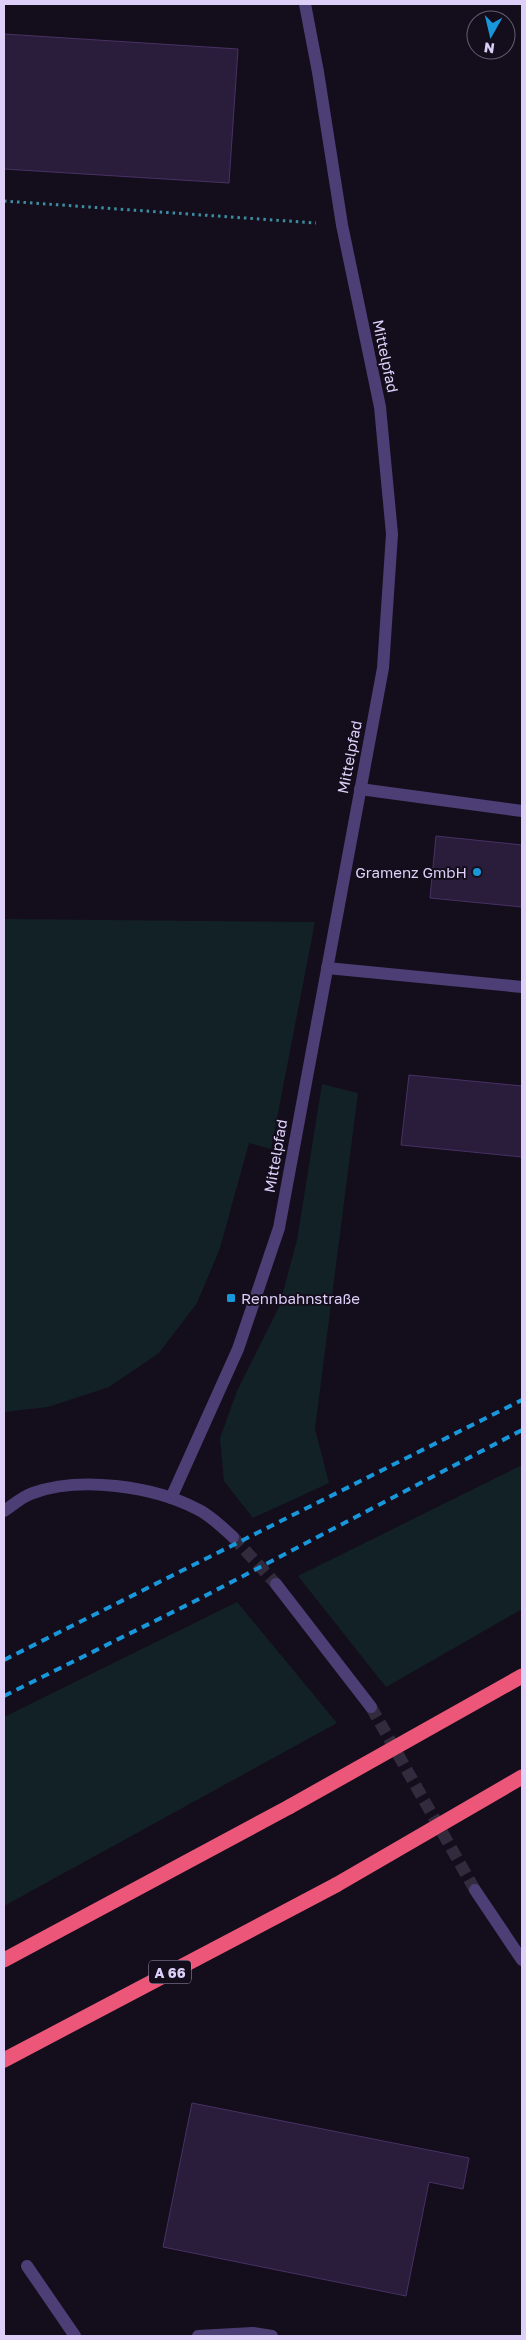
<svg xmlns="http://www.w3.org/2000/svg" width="526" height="2340" font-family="'Golos Text',sans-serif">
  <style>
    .green { fill: #122125 }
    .building { fill: #2a1c3b; stroke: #483164 }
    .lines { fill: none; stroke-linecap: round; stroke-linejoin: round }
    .minor-tunnel { stroke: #322b3d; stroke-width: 12; stroke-dasharray: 12 6; stroke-linecap: butt }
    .path { stroke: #3a8ea2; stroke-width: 3; stroke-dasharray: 2.5 4; stroke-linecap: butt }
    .minor { stroke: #4e3e76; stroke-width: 12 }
    .highway { stroke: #ec5779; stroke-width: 15 }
    .rail { stroke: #1997db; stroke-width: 4; stroke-dasharray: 8 6; stroke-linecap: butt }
    .highway-bridge { stroke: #ec5779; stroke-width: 15 }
    .poi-dot { fill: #1997db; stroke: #140e1c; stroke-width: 2 }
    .labels { text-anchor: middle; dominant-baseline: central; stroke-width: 4; stroke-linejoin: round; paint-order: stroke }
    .shield { fill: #140e1c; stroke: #a195b7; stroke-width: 1 }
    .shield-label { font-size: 14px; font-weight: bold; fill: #decff9 }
    .street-label { font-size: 15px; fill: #decff9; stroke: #140e1c }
    .poi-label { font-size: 15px; fill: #decff9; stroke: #140e1c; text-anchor: end }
  </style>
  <rect width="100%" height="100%" fill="#140e1c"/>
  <!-- green -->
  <g class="green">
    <path d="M4,919L315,922L271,1149L249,1143L220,1248L197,1303L159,1353L109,1387L48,1407L4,1412Z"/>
    <path d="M322,1084L358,1093L315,1429L329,1483L253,1518L224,1481L220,1438L237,1391L279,1307L297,1240Z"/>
    <path d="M522,1465V1609L386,1687L298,1576Z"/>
    <path d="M237,1602L337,1723L4,1906V1717Z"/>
  </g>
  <!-- building -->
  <g class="building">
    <path d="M4,34L238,49L229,183L4,169Z"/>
    <path d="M436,836L522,845V907L430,898Z"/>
    <path d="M409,1075L522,1086V1157L401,1145Z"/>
    <path d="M192,2103L469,2158L463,2189L429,2182L406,2296L163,2247Z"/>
  </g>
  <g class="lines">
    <!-- minor-tunnel -->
    <g class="minor-tunnel">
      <path d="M233,1537L276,1584"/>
      <path d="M371,1707L475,1890"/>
    </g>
    <!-- path -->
    <path class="path" d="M4,201L316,223"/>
    <!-- minor -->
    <g class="minor">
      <path d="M360,789L522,811"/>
      <path d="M327,968L522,987"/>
      <path d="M171,1498L238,1349L279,1228L383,668L392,534L380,407L342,225L318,72L305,4"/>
      <path d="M4,1511C13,1505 23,1496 33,1493C80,1476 153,1486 197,1509C210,1515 222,1527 233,1537"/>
      <path d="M276,1584L371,1707"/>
      <path d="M475,1890L522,1960"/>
      <path d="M27,2266L75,2336"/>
      <path d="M198,2336L253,2333L272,2336"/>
    </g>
    <!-- highway -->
    <g class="highway">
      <path d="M4,1960L289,1807"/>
      <path d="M4,2060L336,1885"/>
    </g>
    <!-- rail -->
    <g class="rail">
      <path d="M4,1660L522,1400"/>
      <path d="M4,1696L199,1599L522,1430"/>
    </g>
    <!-- highway-bridge -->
    <g class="highway-bridge">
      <path d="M289,1807L522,1676"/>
      <path d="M336,1885L522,1777"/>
    </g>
  </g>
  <!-- markers -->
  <g class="poi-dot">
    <circle cx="477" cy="872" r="5"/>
    <rect x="226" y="1293" width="10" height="10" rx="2.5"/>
  </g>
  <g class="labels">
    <!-- shield labels -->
    <rect class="shield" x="149" y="1960.5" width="42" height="23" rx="4"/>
    <g class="shield-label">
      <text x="170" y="1972">A 66</text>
    </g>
    <!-- street labels -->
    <g class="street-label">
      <text transform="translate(386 356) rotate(78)">Mittelpfad</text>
      <text transform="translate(349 757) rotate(-79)">Mittelpfad</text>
      <text transform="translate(275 1156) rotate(-80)">Mittelpfad</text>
    </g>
    <!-- poi labels -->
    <g class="poi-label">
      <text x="467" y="872">Gramenz GmbH</text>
      <text x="241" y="1298" text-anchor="start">Rennbahnstraße</text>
    </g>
  </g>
  <!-- border -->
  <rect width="526" height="2340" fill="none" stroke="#decff9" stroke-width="10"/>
  <!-- north arrow -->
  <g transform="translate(491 35) rotate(188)"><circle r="24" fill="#140e1c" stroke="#655b74"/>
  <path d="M0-4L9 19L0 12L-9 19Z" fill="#1997db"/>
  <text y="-8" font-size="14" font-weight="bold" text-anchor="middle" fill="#decff9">N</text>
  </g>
</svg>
